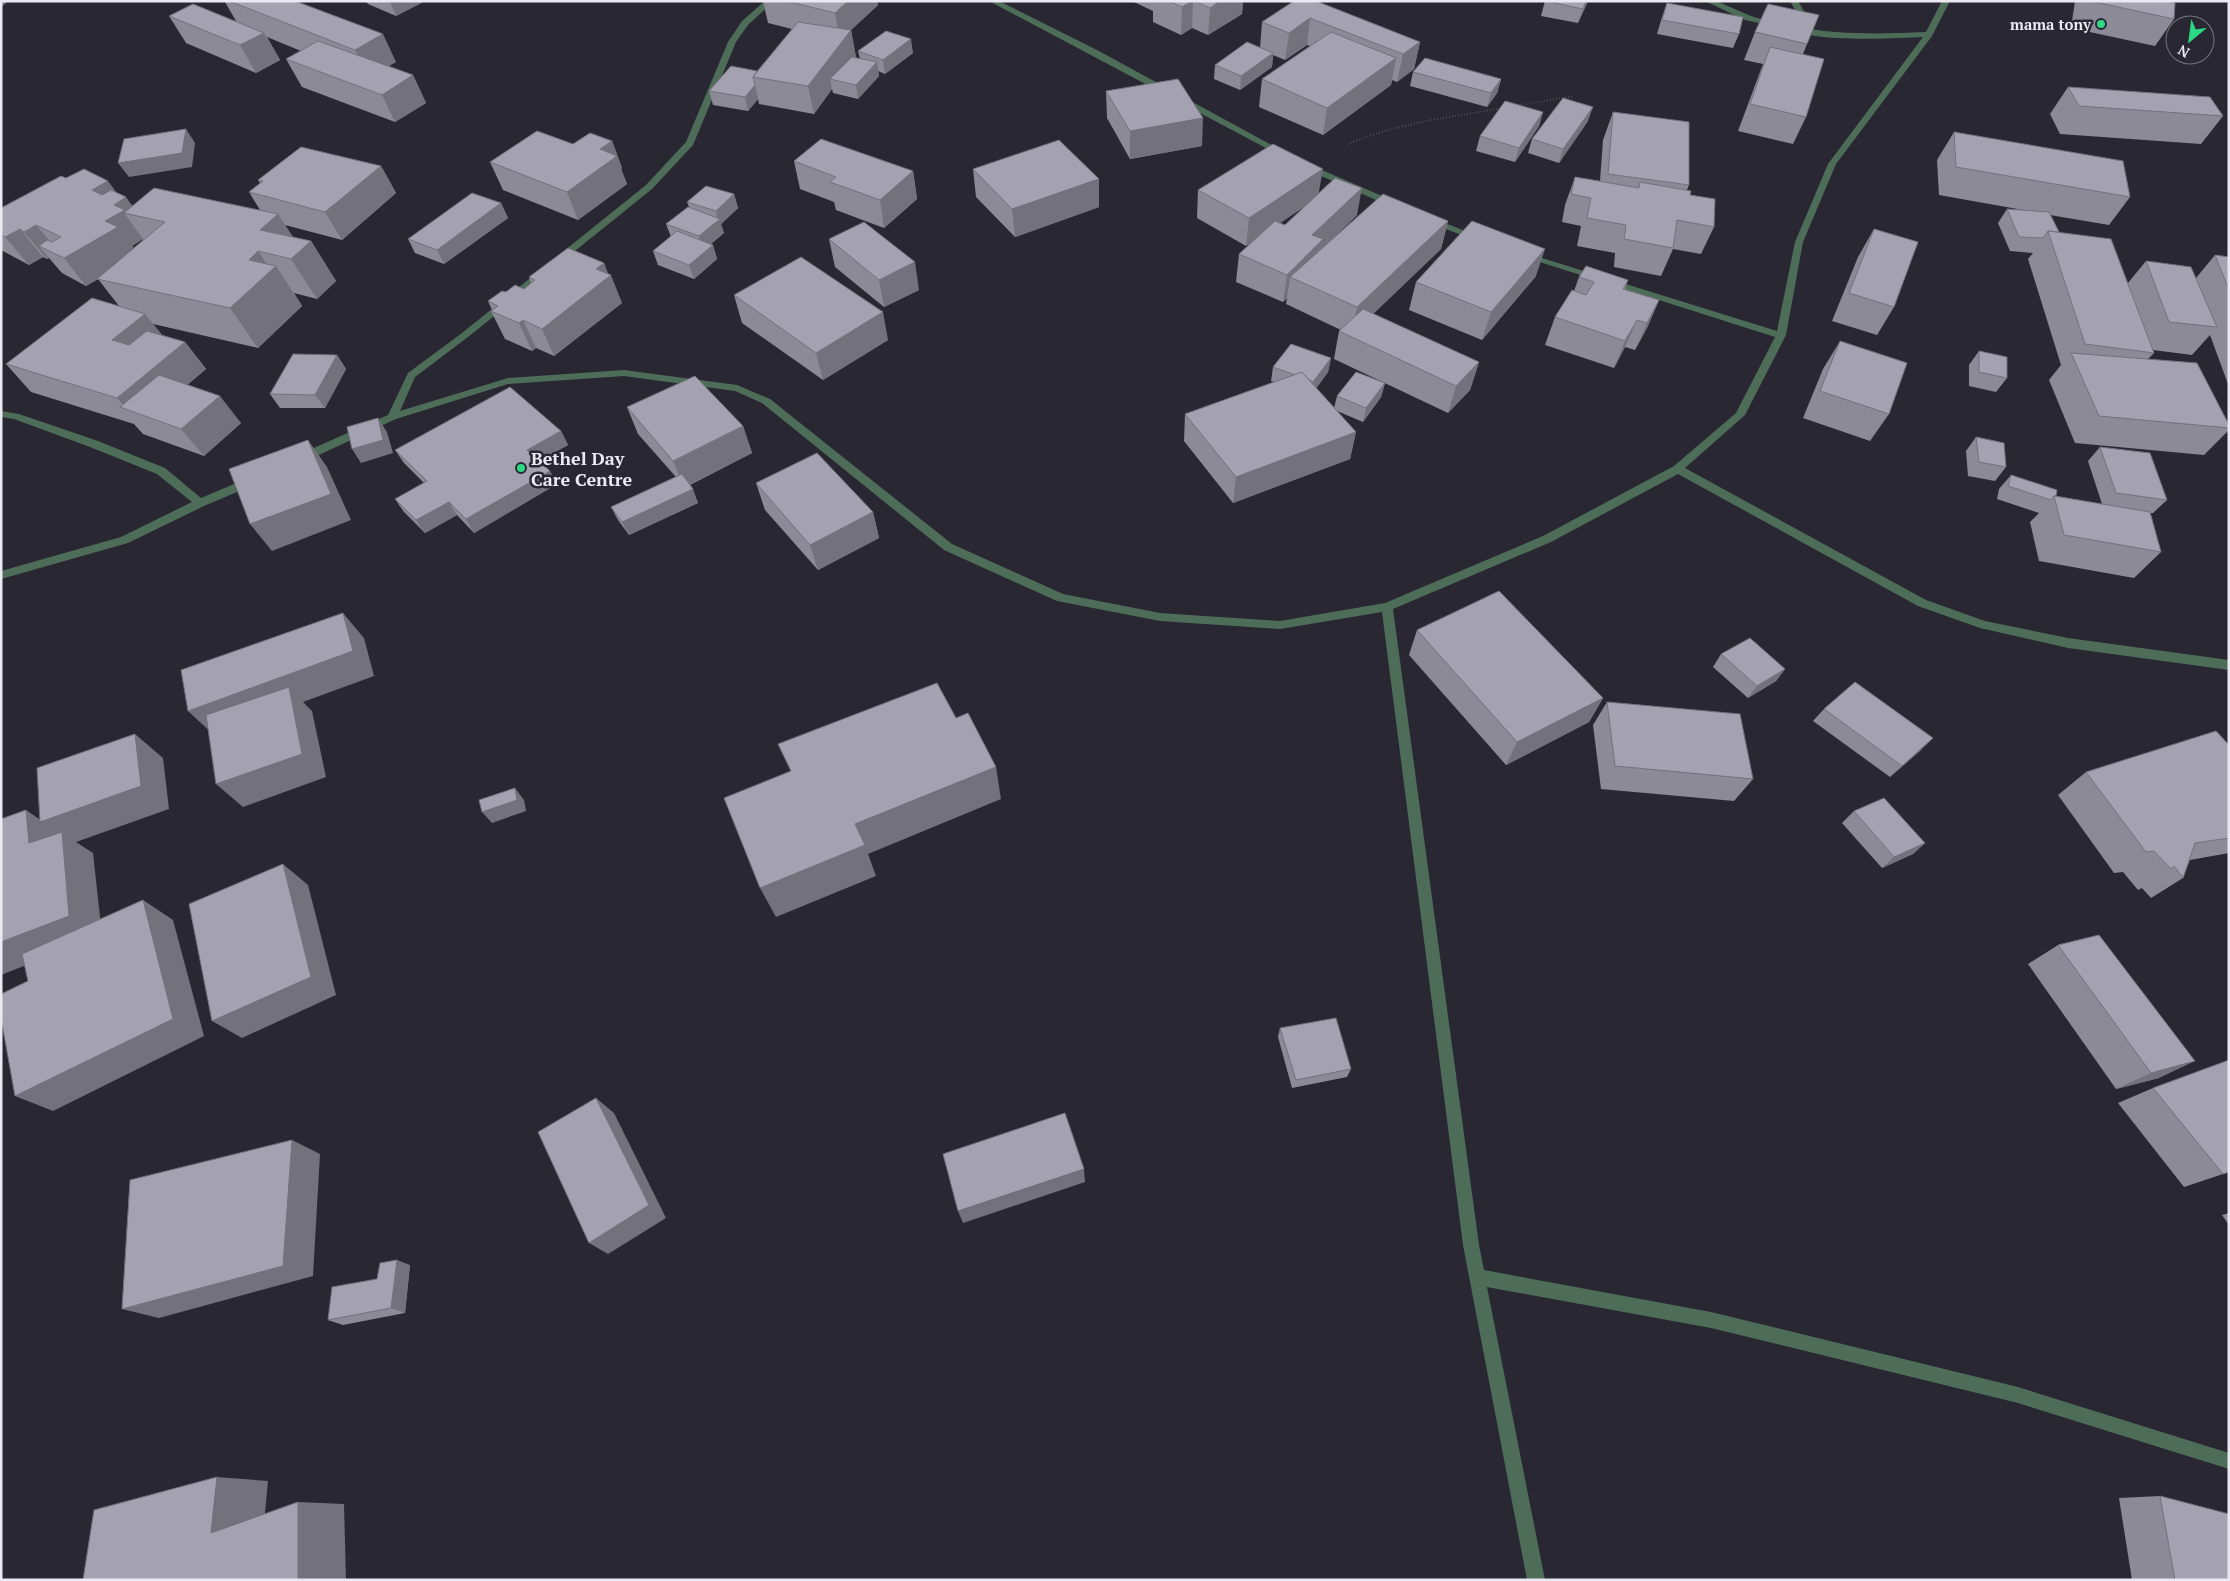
<svg xmlns="http://www.w3.org/2000/svg" width="2230" height="1581" font-family="'PT Serif',serif">
  <style>
    .lines { fill: none; stroke-linecap: round; stroke-linejoin: round }
    .path { stroke: #72707a; stroke-width: 2; stroke-dasharray: 0.5 2.5; stroke-linecap: butt }
    .minor { fill: #4e6d59; fill-rule: evenodd }
    .wall { fill: #8d8a97; fill-rule: evenodd }
    .shaded-wall { fill: #73717b }
    .building { fill: #a4a1b0; stroke: #73717b }
    .poi-dot { fill: #2dd884; stroke: #292732; stroke-width: 2 }
    .labels { text-anchor: middle; dominant-baseline: central; stroke-width: 5; stroke-linejoin: round; paint-order: stroke }
    .far-poi-label { font-size: 15px; font-weight: bold; fill: #ebe9f1; stroke: #292732; text-anchor: end }
    .poi-label { font-size: 18px; font-weight: bold; fill: #ebe9f1; stroke: #292732; text-anchor: start }
  </style>
  <rect width="100%" height="100%" fill="#292732"/>
  <g class="lines">
    <!-- path -->
    <g class="path">
      <path d="M1515,106L1574,96"/>
      <path d="M1348,144C1399,123 1450,117 1504,108"/>
    </g>
    <!-- minor -->
    <g class="minor">
      <path d="M765,1H774L748,25L736,42L693,145L652,189L468,337L415,377L400,411L508,378L624,370L737,385L770,399L952,544L1063,594L1160,613L1280,621L1385,603L1543,536L1674,466L1736,413L1775,337L1521,256L1526,253L1529,254L1777,331L1795,242L1828,164L1923,37C1897,38 1813,43 1793,29L1797,27C1840,35 1883,34 1926,32L1942,1H1950L1932,36L1836,164L1803,242L1786,335L1745,415L1685,468L1926,600L1985,621L2068,638L2229,660V670L2068,648L1980,628L1918,606L1678,474L1551,542L1393,609L1479,1245L1484,1270L1711,1312L2018,1387L2229,1453V1469L2018,1403L1711,1328L1487,1287L1545,1580H1527L1463,1245L1382,612L1280,629L1160,621L1057,601L944,550L762,403L735,391L624,376L508,384L396,419L306,461H298V455L388,415L408,373L462,333L646,185L686,142L728,42L742,21Z"/>
      <path d="M989,1H999L1097,50L1288,154L1281,156Z"/>
      <path d="M1705,1H1716L1751,16L1781,25L1777,27L1745,20Z"/>
      <path d="M1790,1H1798L1812,25L1811,27H1805Z"/>
      <path d="M1308,164L1396,202L1397,204L1390,206L1305,169V165Z"/>
      <path d="M1429,219H1435L1480,237L1473,239L1429,223Z"/>
      <path d="M1,411L19,414L98,441L165,468L201,498L248,478L252,477L257,481L256,484L204,506L128,543L1,579V571L121,537L192,502L157,474L90,447L14,419L1,417Z"/>
    </g>
  </g>
  <!-- wall -->
  <g class="wall">
    <path d="M218,1H295L396,62L388,66L413,75L426,103L395,122L302,87L286,59L301,51L267,37L280,60L256,73L186,43L169,16L236,21L225,2Z"/>
    <path d="M366,1H425L396,16L368,4Z"/>
    <path d="M763,1H877L878,5L851,30L856,58L860,59L858,51L913,53L885,74L878,71L879,76L858,99L833,93L832,89L814,114L759,104L758,99L748,111L713,105L709,91L757,71L792,29L768,23Z"/>
    <path d="M1134,1H1243L1242,14L1208,35L1192,28L1181,35L1153,22V11L1134,2Z"/>
    <path d="M1294,1L1420,42L1414,69L1397,82L1392,80L1391,85L1323,135L1259,107L1262,79L1310,46L1307,45L1285,60L1273,55L1272,67L1240,90L1214,79L1215,65L1260,48L1262,22Z"/>
    <path d="M1545,1H1588L1578,23L1541,16Z"/>
    <path d="M2075,1H2168L2174,19L2155,46L2071,28Z"/>
    <path d="M1667,3L1739,34L1733,48L1657,34L1662,17Z"/>
    <path d="M1755,32L1807,44L1803,54L1806,117L1793,144L1738,131L1763,64L1744,60Z"/>
    <path d="M1413,72L1501,79L1497,93L1487,107L1410,86Z"/>
    <path d="M2068,87L2223,116L2201,144L2060,134L2050,114Z"/>
    <path d="M1106,91L1202,146L1130,159L1107,118Z"/>
    <path d="M1543,112L1539,126L1515,162L1476,151L1480,136Z"/>
    <path d="M1613,112L1689,185L1687,190L1714,227L1701,254L1673,249L1661,276L1614,267L1615,253L1577,246L1581,226L1562,222L1565,205L1575,177L1600,181L1603,140Z"/>
    <path d="M1588,121L1559,163L1528,153L1532,139Z"/>
    <path d="M1954,132L2130,197L2109,225L2050,215L2059,232L2128,283L2146,261L2196,278L2215,255L2229,257V384H2228L2210,335L2192,355L2153,350L2154,353L2148,359L2229,425V430L2204,455L2075,443L2049,380L2061,365L2028,259L2033,253L2010,251L1998,223L2007,209L2023,210L1939,195L1937,160Z"/>
    <path d="M612,141L622,168L621,169L627,184L578,220L503,190L490,162L573,144Z"/>
    <path d="M794,161L913,171L917,199L884,228L836,210L834,202L800,189Z"/>
    <path d="M381,166L396,193L342,240L285,225L293,237L311,241L336,281L317,299L294,293L302,306L258,348L153,324L162,335L185,342L206,369L187,385L241,423L204,456L143,434L134,424L31,392L6,364L119,306L98,279L86,286L62,273L49,258L47,259L43,257L29,265L1,250V208L66,178L117,193L133,206L260,210L249,192L260,183L258,180ZM143,239V240L134,248L132,246Z"/>
    <path d="M973,169L1099,207L1015,237L976,197Z"/>
    <path d="M1198,190L1319,193L1357,215L1330,241L1448,221L1441,249L1373,314L1479,362L1470,390L1448,413L1334,359L1339,331L1341,330L1286,304L1287,298L1283,302L1236,282L1239,254L1253,242L1246,246L1197,218ZM1304,207L1285,225L1280,223Z"/>
    <path d="M734,194L738,208L721,224L724,233L711,244L713,245L717,259L694,279L658,265L653,251L671,237L666,224L689,207L687,202Z"/>
    <path d="M501,203L508,218L444,264L415,253L408,239Z"/>
    <path d="M1874,229L1894,307L1877,335L1832,321L1858,257Z"/>
    <path d="M829,239L919,290L884,307L835,267Z"/>
    <path d="M604,263L608,274L622,303L554,356L536,348L532,351L505,339L491,311L492,310L488,301L506,292L524,289L531,283L529,277Z"/>
    <path d="M1536,276L1482,340L1409,310L1416,282Z"/>
    <path d="M1579,277L1628,280L1625,289L1659,300L1647,328L1635,350L1625,347L1614,368L1545,345L1555,317L1574,291Z"/>
    <path d="M734,295L888,340L823,380L742,323Z"/>
    <path d="M1840,341L1889,414L1870,441L1803,418L1823,369Z"/>
    <path d="M1979,351L2007,378L1996,392L1969,386V365Z"/>
    <path d="M337,355L346,369L325,408H280L270,394Z"/>
    <path d="M1331,358L1328,372L1316,388L1334,408L1337,396L1385,383L1381,397L1363,422L1337,411L1356,432L1350,459L1233,503L1184,441L1185,414L1274,382L1271,381L1273,367Z"/>
    <path d="M627,407L743,426L752,453L690,485L698,503L629,535L618,520L611,507L676,477L638,434Z"/>
    <path d="M561,431L568,445L539,461L557,484L474,533L457,515L425,533L404,512L395,499L424,483L404,463L395,450Z"/>
    <path d="M1976,437L2006,467L1995,481L1968,476L1966,451Z"/>
    <path d="M2100,447L2167,500L2153,513H2150L2161,552L2134,578L2039,561L2030,522L2039,513L1997,499L1999,489L2011,475L2056,496L2102,504L2088,461Z"/>
    <path d="M756,483L873,512L879,538L818,570L765,510Z"/>
    <path d="M1417,630L1603,698L1589,722L1506,765L1409,655Z"/>
    <path d="M1721,654L1785,669L1776,681L1748,698L1713,667Z"/>
    <path d="M1607,702L1753,779L1734,801L1601,789L1593,725Z"/>
    <path d="M1824,709L1921,750L1890,777L1813,721Z"/>
    <path d="M2229,745V853L2190,860L2183,878L2151,898L2142,888L2138,890L2123,872L2114,873L2058,795L2086,772Z"/>
    <path d="M1854,811L1925,843L1913,854L1882,868L1842,823Z"/>
    <path d="M2058,945L2159,1078L2116,1089L2028,964Z"/>
    <path d="M1280,1028L1351,1069L1347,1077L1292,1088L1278,1037Z"/>
    <path d="M2153,1088L2229,1172L2184,1187L2118,1103Z"/>
    <path d="M2229,1213V1225L2222,1215Z"/>
    <path d="M410,1265L405,1313L343,1325L328,1320L377,1279Z"/>
    <path d="M2160,1496L2229,1580H2132L2119,1498Z"/>
  </g>
  <!-- shaded-wall -->
  <g class="shaded-wall">
    <path d="M1,1H9L1,7Z"/>
    <path d="M392,1H425L396,16L390,2Z"/>
    <path d="M848,1H877L878,5L840,40L835,13Z"/>
    <path d="M1192,1H1193L1192,28L1181,35L1182,7Z"/>
    <path d="M1220,1H1243L1242,14L1208,35L1210,8Z"/>
    <path d="M1586,1H1588L1578,23L1583,9Z"/>
    <path d="M1310,18L1307,45L1285,60L1289,33Z"/>
    <path d="M851,30L856,57L838,81L830,79L832,89L814,114L808,86Z"/>
    <path d="M264,33L280,60L256,73L240,45Z"/>
    <path d="M383,34L396,62L369,78L355,50Z"/>
    <path d="M911,39L913,53L885,74L883,60Z"/>
    <path d="M1420,42L1414,69L1397,82L1403,54Z"/>
    <path d="M1273,53L1272,67L1240,90L1241,76Z"/>
    <path d="M1396,58L1391,85L1323,135L1327,108Z"/>
    <path d="M877,62L879,76L858,99L856,85Z"/>
    <path d="M413,75L426,103L395,122L382,95Z"/>
    <path d="M1501,79L1497,93L1487,107L1491,93Z"/>
    <path d="M755,85L758,99L748,111L745,97Z"/>
    <path d="M1593,107L1588,121L1559,163L1563,149Z"/>
    <path d="M1543,112L1539,126L1515,162L1519,148Z"/>
    <path d="M1203,118L1202,146L1130,159V131Z"/>
    <path d="M186,129L195,143L192,167L129,177L118,163Z"/>
    <path d="M612,141L622,168L621,169L627,184L578,220L567,192L600,149Z"/>
    <path d="M381,166L396,193L342,240L325,212Z"/>
    <path d="M1323,169L1318,197L1246,246L1249,218Z"/>
    <path d="M913,171L917,199L884,228L880,200Z"/>
    <path d="M1099,179V207L1015,237L1012,209Z"/>
    <path d="M108,181L122,200L126,197L140,217L124,213L143,239L132,246L139,255L86,286L64,258L105,221L92,190Z"/>
    <path d="M1362,188L1357,215L1322,250L1290,277L1287,298L1283,302L1287,275L1312,235Z"/>
    <path d="M734,194L738,208L721,224L724,233L703,250L699,236L718,220L716,211Z"/>
    <path d="M501,203L508,218L444,264L437,250Z"/>
    <path d="M278,214L301,250L311,241L336,281L317,299L291,259L260,230Z"/>
    <path d="M1448,221L1441,249L1351,335L1357,307Z"/>
    <path d="M36,225L59,252L39,246L49,258L47,259L24,232Z"/>
    <path d="M20,229L43,257L29,265L5,237Z"/>
    <path d="M713,245L717,259L694,279L689,265Z"/>
    <path d="M1545,249L1536,276L1482,340L1491,312Z"/>
    <path d="M258,251L271,270L276,266L302,306L258,348L230,308L249,260Z"/>
    <path d="M915,262L919,290L884,307L879,280Z"/>
    <path d="M604,263L609,276L611,275L622,303L554,356L542,329L596,269Z"/>
    <path d="M1659,300L1647,328L1635,350L1647,323Z"/>
    <path d="M883,312L888,340L823,380L816,353Z"/>
    <path d="M145,314L167,341L135,367L112,340Z"/>
    <path d="M523,320L536,348L532,351L519,323Z"/>
    <path d="M1637,320L1625,347L1614,368L1625,341Z"/>
    <path d="M185,342L206,369L150,417L126,409L117,398Z"/>
    <path d="M337,355L346,369L325,408L315,395Z"/>
    <path d="M1331,358L1328,372L1311,396L1313,382Z"/>
    <path d="M1479,362L1470,390L1448,413L1456,386Z"/>
    <path d="M1385,383L1381,397L1363,422L1366,408Z"/>
    <path d="M220,396L241,423L204,456L181,429Z"/>
    <path d="M378,418L387,432L393,453L361,463L352,449Z"/>
    <path d="M743,426L752,453L684,487L673,461Z"/>
    <path d="M561,431L568,445L534,464L527,450Z"/>
    <path d="M1356,432L1350,459L1233,503L1236,477Z"/>
    <path d="M308,440L327,467L351,520L272,551L250,524Z"/>
    <path d="M550,471L557,484L474,533L466,519Z"/>
    <path d="M693,489L698,503L629,535L622,522Z"/>
    <path d="M449,502L457,515L425,533L416,520Z"/>
    <path d="M873,512L879,538L818,570L810,545Z"/>
    <path d="M343,613L364,638L374,676L303,702L312,711L326,777L243,807L216,784L214,735L188,711Z"/>
    <path d="M1785,669L1776,681L1748,698L1757,686Z"/>
    <path d="M1603,698L1589,722L1506,765L1517,742Z"/>
    <path d="M135,734L163,758L169,809L76,842L93,853L102,935L1,975V942L29,843L26,810L42,821Z"/>
    <path d="M1933,738L1921,750L1890,777L1902,766Z"/>
    <path d="M996,767L1001,799L868,854L876,876L776,917L760,888L855,824Z"/>
    <path d="M515,788L524,800L526,811L492,823L482,812Z"/>
    <path d="M1925,843L1913,854L1882,868L1894,857Z"/>
    <path d="M283,864L308,885L336,995L242,1038L212,1021Z"/>
    <path d="M143,900L173,920L204,1036L53,1111L15,1096Z"/>
    <path d="M2195,1061L2159,1078L2116,1089L2151,1073Z"/>
    <path d="M596,1098L614,1113L666,1218L608,1254L589,1243Z"/>
    <path d="M292,1140L320,1154L313,1276L159,1318L122,1309Z"/>
    <path d="M1084,1169L1085,1182L963,1223L958,1211Z"/>
    <path d="M397,1260L410,1265L405,1313L391,1308Z"/>
    <path d="M217,1477L268,1481L263,1534L211,1533Z"/>
    <path d="M298,1502L344,1504L346,1580H298Z"/>
  </g>
  <!-- building -->
  <g class="building">
    <path d="M229,1H295L383,34L355,50Z"/>
    <path d="M786,1H848L835,13Z"/>
    <path d="M1168,1H1192L1182,7Z"/>
    <path d="M1195,1H1220L1210,8Z"/>
    <path d="M1294,1H1316L1420,42L1403,54L1310,18L1289,33L1262,22Z"/>
    <path d="M1545,1H1586L1583,9Z"/>
    <path d="M2090,1H2168L2175,3L2174,19Z"/>
    <path d="M1667,3L1743,17L1739,34L1662,20Z"/>
    <path d="M193,4L264,33L240,45L169,16Z"/>
    <path d="M1768,4L1819,15L1807,44L1755,32Z"/>
    <path d="M798,22L851,30L808,86L753,77Z"/>
    <path d="M886,31L911,39L883,60L858,51Z"/>
    <path d="M1331,32L1396,58L1327,108L1262,79Z"/>
    <path d="M318,41L413,75L382,95L286,59Z"/>
    <path d="M1247,42L1273,53L1241,76L1215,65Z"/>
    <path d="M1770,47L1824,59L1806,117L1750,104Z"/>
    <path d="M852,57L877,62L856,85L830,79Z"/>
    <path d="M1425,58L1501,79L1491,93L1413,72Z"/>
    <path d="M731,66L757,71L753,77L755,85L745,97L709,91Z"/>
    <path d="M1178,79L1203,118L1130,131L1106,91Z"/>
    <path d="M2068,87L2210,97L2223,116L2079,106Z"/>
    <path d="M1563,98L1593,107L1563,149L1532,139Z"/>
    <path d="M1505,101L1543,112L1519,148L1480,136Z"/>
    <path d="M1613,112L1689,122V185L1608,174Z"/>
    <path d="M186,129L182,153L118,163L124,139Z"/>
    <path d="M537,131L573,144L590,133L612,141L600,149L617,156L567,192L490,162Z"/>
    <path d="M1954,132L2123,161L2130,197L1956,167Z"/>
    <path d="M821,139L913,171L880,200L830,182L836,177L794,161Z"/>
    <path d="M1059,140L1099,179L1012,209L973,169Z"/>
    <path d="M1273,144L1323,169L1249,218L1198,190Z"/>
    <path d="M301,147L381,166L325,212L249,192L263,181L258,180Z"/>
    <path d="M84,169L108,181L92,190L102,195L111,190L126,197L114,205L125,210L105,221L118,227L64,258L39,246L47,240L52,242L61,237L36,225L24,232L20,229L5,237L1,235V208L61,176L66,178Z"/>
    <path d="M1575,177L1639,188L1640,182L1691,191L1690,195L1715,199L1714,227L1677,220L1673,248L1624,239L1626,225L1587,218L1591,198L1571,194Z"/>
    <path d="M1335,178L1362,188L1312,235L1323,239L1287,275L1239,254L1275,221L1285,225Z"/>
    <path d="M706,186L734,194L716,211L687,202Z"/>
    <path d="M154,188L278,214L260,230L311,241L291,259L258,251L249,260L276,266L230,308L97,279L165,222L124,213Z"/>
    <path d="M472,193L501,203L437,250L408,239Z"/>
    <path d="M1383,194L1448,221L1357,307L1290,277Z"/>
    <path d="M688,207L720,219L699,236L666,224Z"/>
    <path d="M2007,209L2049,212L2059,232L2048,231L2043,238L2019,237Z"/>
    <path d="M1472,221L1545,249L1491,312L1416,282Z"/>
    <path d="M864,222L915,262L879,280L829,239Z"/>
    <path d="M1874,229L1918,242L1894,307L1849,293Z"/>
    <path d="M677,231L713,245L689,265L653,251Z"/>
    <path d="M2048,231L2111,239L2154,353L2085,344Z"/>
    <path d="M568,248L604,263L596,269L611,275L542,329L523,320L519,323L491,311L498,306L488,301L502,291L506,292L515,285L524,289L535,280L529,277Z"/>
    <path d="M2215,255L2229,257V290Z"/>
    <path d="M801,257L883,312L816,353L734,295Z"/>
    <path d="M2146,261L2191,267L2217,327L2169,322Z"/>
    <path d="M1586,266L1628,280L1623,289L1659,300L1647,323L1637,320L1625,341L1555,317L1572,290L1586,295L1594,282L1579,277Z"/>
    <path d="M92,298L145,314L112,340L129,345L147,331L185,342L117,398L6,364Z"/>
    <path d="M1363,309L1479,362L1456,386L1339,331Z"/>
    <path d="M1840,341L1907,363L1889,414L1820,391Z"/>
    <path d="M1291,344L1331,358L1313,382L1309,380L1302,372L1295,375L1273,367Z"/>
    <path d="M1979,351L2007,357V378L1979,372Z"/>
    <path d="M2071,353L2197,363L2229,425V428L2099,416Z"/>
    <path d="M293,354L337,355L315,395L270,394Z"/>
    <path d="M1302,372L1356,432L1236,477L1185,414Z"/>
    <path d="M1356,372L1385,383L1366,408L1337,396Z"/>
    <path d="M159,375L220,396L181,429L120,407Z"/>
    <path d="M695,376L743,426L673,461L627,407Z"/>
    <path d="M510,387L561,431L527,450L550,471L466,519L449,502L416,520L395,499L427,481L395,450Z"/>
    <path d="M378,418L383,440L352,449L347,427Z"/>
    <path d="M1976,437L2004,443L2006,467L1979,462Z"/>
    <path d="M308,440L331,494L250,524L229,469Z"/>
    <path d="M2100,447L2150,453L2167,500L2116,493Z"/>
    <path d="M817,453L873,512L810,545L756,483Z"/>
    <path d="M682,474L693,489L622,522L611,507Z"/>
    <path d="M2011,475L2057,490L2056,496H2054L2051,500L2008,486Z"/>
    <path d="M2054,496L2150,512L2161,552L2064,535Z"/>
    <path d="M1499,591L1603,698L1517,742L1417,630Z"/>
    <path d="M343,613L353,651L188,711L181,670Z"/>
    <path d="M1750,638L1785,669L1757,686L1721,654Z"/>
    <path d="M1855,682L1933,738L1902,766L1824,709Z"/>
    <path d="M937,683L956,718L968,713L996,767L855,824L865,845L760,888L724,798L791,771L778,744Z"/>
    <path d="M289,687L302,754L216,784L206,715Z"/>
    <path d="M1607,702L1740,714L1753,779L1615,766Z"/>
    <path d="M2216,731L2229,745V838L2195,843L2183,878L2174,866L2171,869L2154,851L2146,852L2086,772Z"/>
    <path d="M135,734L141,786L40,822L37,768Z"/>
    <path d="M515,788L517,800L482,812L479,800Z"/>
    <path d="M1884,798L1925,843L1894,857L1854,811Z"/>
    <path d="M26,810L29,843L62,832L69,916L1,942V819Z"/>
    <path d="M283,864L311,977L212,1021L189,904Z"/>
    <path d="M143,900L173,1019L15,1096L1,1018V994L28,981L22,954Z"/>
    <path d="M2099,935L2195,1061L2151,1073L2058,945Z"/>
    <path d="M1336,1018L1351,1069L1296,1080L1280,1028Z"/>
    <path d="M2229,1060V1172L2223,1174L2153,1088Z"/>
    <path d="M596,1098L649,1205L589,1243L538,1132Z"/>
    <path d="M1065,1113L1084,1169L958,1211L943,1154Z"/>
    <path d="M292,1140L283,1266L122,1309L130,1180Z"/>
    <path d="M397,1260L391,1308L328,1320L332,1287L377,1279L380,1263Z"/>
    <path d="M217,1477L211,1533L298,1502V1580H83L94,1510Z"/>
    <path d="M2160,1496L2229,1514V1580H2175Z"/>
  </g>
  <!-- markers -->
  <g class="poi-dot">
    <circle cx="2101" cy="24" r="5"/>
    <circle cx="521" cy="468" r="5"/>
  </g>
  <g class="labels">
    <!-- far-poi labels -->
    <g class="far-poi-label">
      <text x="2091" y="24">mama tony</text>
    </g>
    <!-- poi labels -->
    <g class="poi-label">
      <text x="531" y="458">Bethel Day<tspan x="531" dy="21">Care Centre</tspan></text>
    </g>
  </g>
  <!-- border -->
  <rect width="2230" height="1581" fill="none" stroke="#ebe9f1" stroke-width="5"/>
  <!-- north arrow -->
  <g transform="translate(2190 40) rotate(209)"><circle r="24" fill="#292732" stroke="#77757e"/>
  <path d="M0-4L9 19L0 12L-9 19Z" fill="#2dd884"/>
  <text y="-8" font-size="14" font-weight="bold" text-anchor="middle" fill="#ebe9f1">N</text>
  </g>
</svg>
